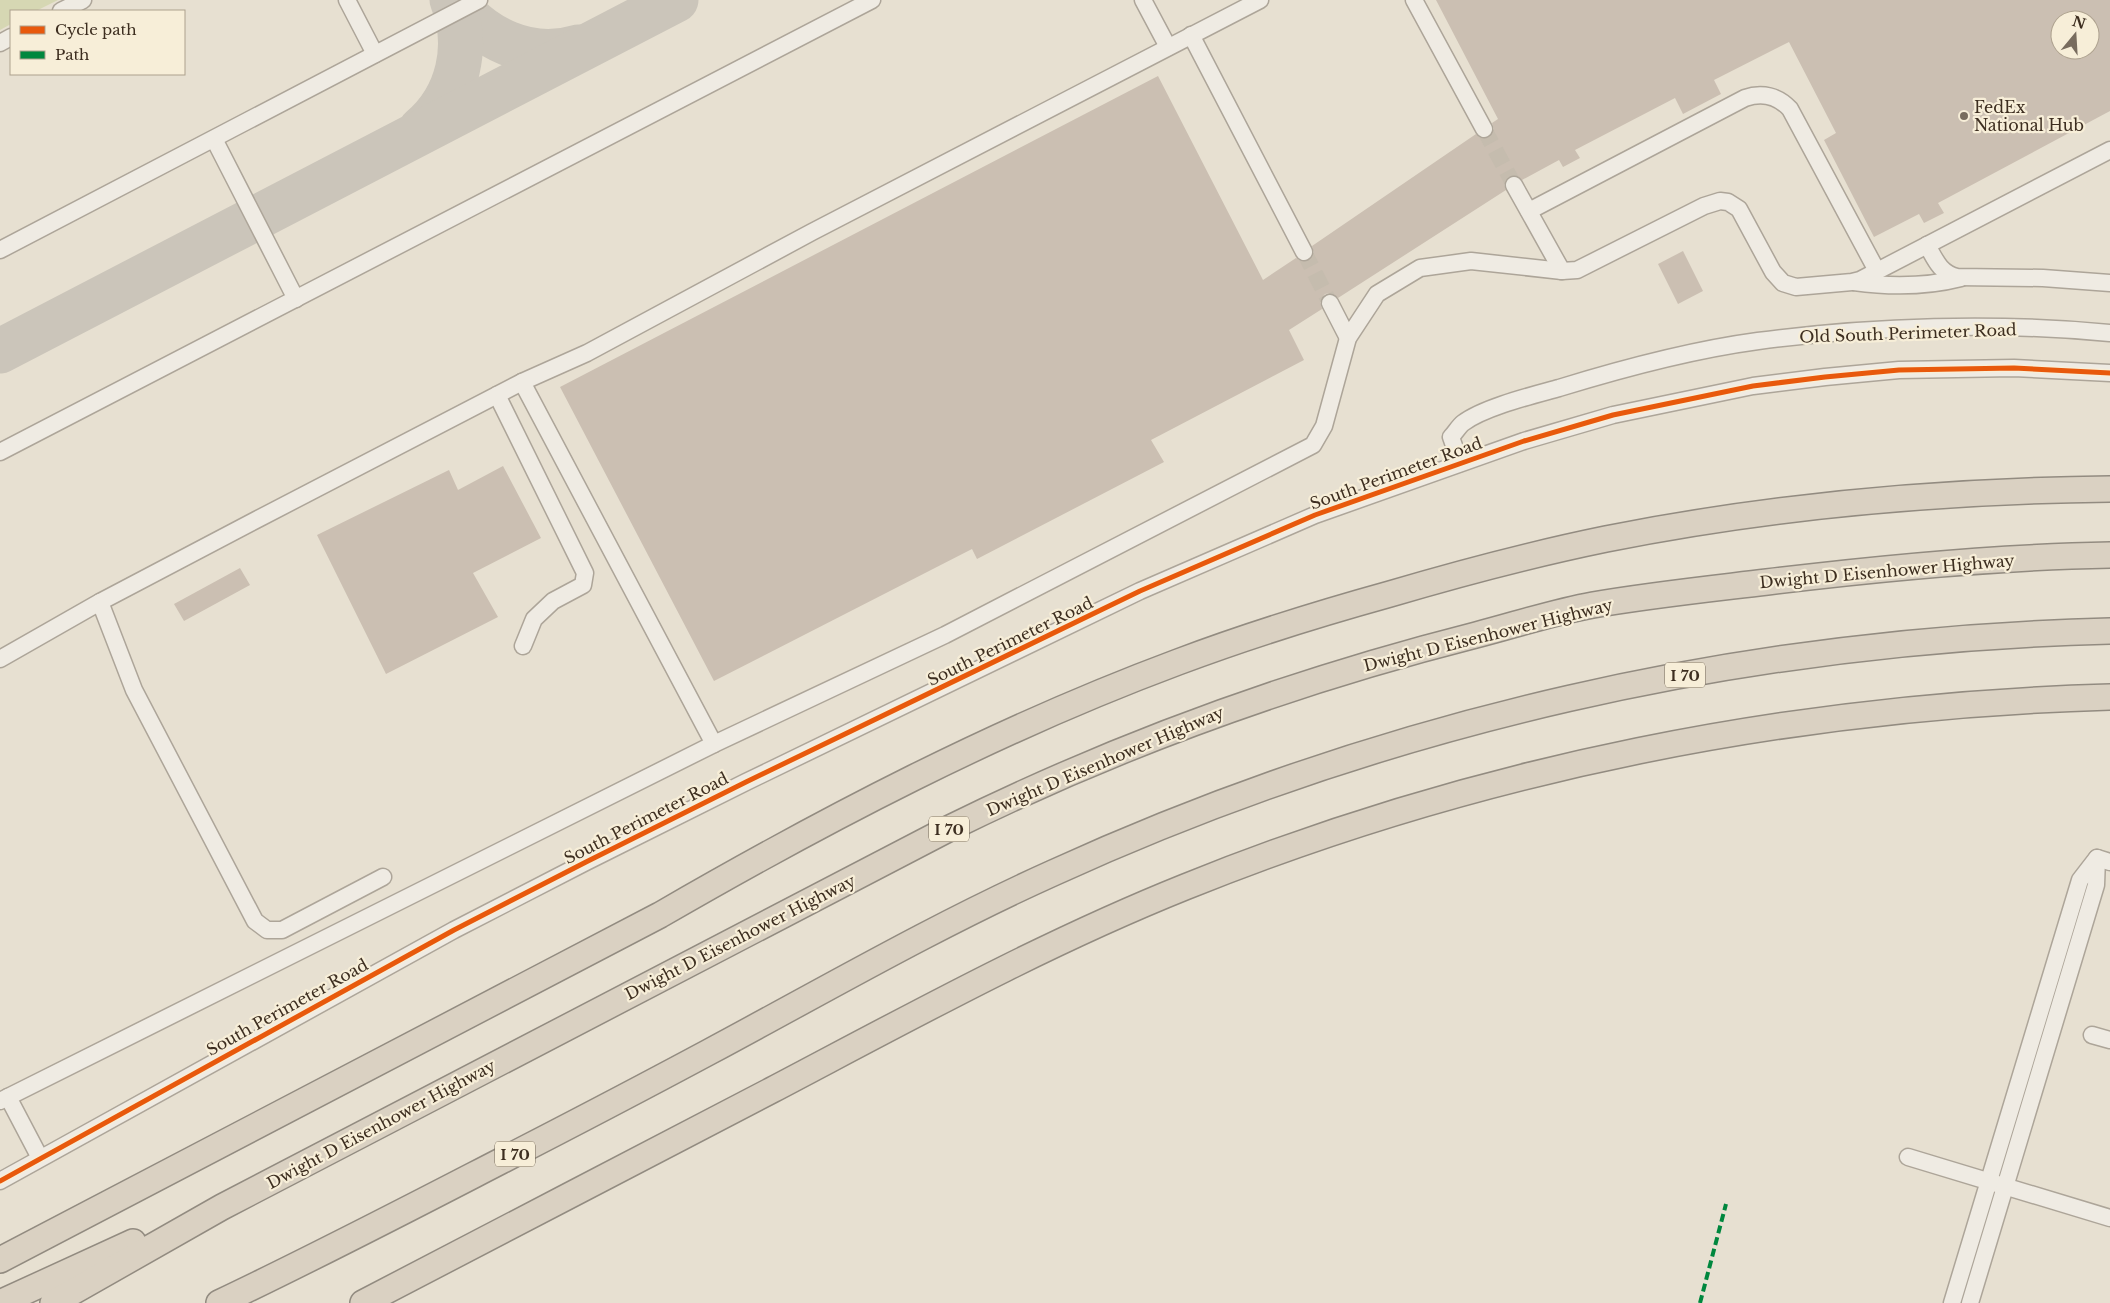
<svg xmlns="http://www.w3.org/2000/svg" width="2110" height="1303" font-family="'Libre Baskerville',serif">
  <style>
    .green { fill: #d6d7b3 }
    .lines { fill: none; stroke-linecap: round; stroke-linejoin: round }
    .taxiway { stroke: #cbc5ba; stroke-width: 45 }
    .building { fill: #cbbfb2; fill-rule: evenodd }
    .minor-tunnel { stroke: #c5bcae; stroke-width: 16; stroke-dasharray: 16 8; stroke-linecap: butt }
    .minor-casing { stroke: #ada599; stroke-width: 19 }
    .highway-casing { stroke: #928b80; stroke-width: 28 }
    .minor { stroke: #efebe3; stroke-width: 16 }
    .highway { stroke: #dad1c2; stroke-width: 25 }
    .quiet { stroke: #00873e; stroke-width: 4; stroke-dasharray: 8 4; stroke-linecap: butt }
    .cycleway-casing { stroke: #f7eed8; stroke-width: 8 }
    .cycleway { stroke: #e8590c; stroke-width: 5 }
    .poi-dot { fill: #786c5e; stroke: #f7eed8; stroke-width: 2 }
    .labels { text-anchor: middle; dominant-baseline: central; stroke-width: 4.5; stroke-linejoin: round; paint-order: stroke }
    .shield { fill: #f7eed8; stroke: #756857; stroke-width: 1 }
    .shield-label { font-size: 15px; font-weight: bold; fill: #3d2e20 }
    .poi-label { font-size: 16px; fill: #3d2e20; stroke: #f7eed8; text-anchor: start }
    .street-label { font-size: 16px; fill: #3d2e20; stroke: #f7eed8 }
  </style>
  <rect width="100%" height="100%" fill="#e7e0d1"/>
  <!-- green -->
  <path class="green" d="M0,0H58L36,11H11V24L0,30Z"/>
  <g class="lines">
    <!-- taxiway -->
    <g class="taxiway">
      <path d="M453,0C482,38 529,62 578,47"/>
      <path d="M421,129C459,97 470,45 452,0"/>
      <path d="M0,351L676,0"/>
    </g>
  </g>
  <!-- building -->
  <g class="building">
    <path d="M1436,0H2110V111L1938,203L1944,213L1924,223L1919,214L1874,237L1824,140L1836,133L1789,42L1714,80L1721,94L1683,114L1675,98L1575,150L1580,158L1563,167L1559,160L1522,180L1515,175L1510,176L1504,184L1506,190L1338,298L1331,293L1325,294L1320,302L1322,309L1289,330L1304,360L1151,440L1164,462L977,559L972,549L714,681L560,387L1158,76L1263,280L1296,258L1303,262L1308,261L1314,253L1312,246L1476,134L1484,139L1493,134L1494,129L1492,123L1498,119ZM2060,20H2090V50H2060Z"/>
    <path d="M1683,251L1703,291L1678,304L1658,264Z"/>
    <path d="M503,466L541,538L473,573L498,617L386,674L317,535L449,470L458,490Z"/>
    <path d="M240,568L250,585L184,621L174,604Z"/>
  </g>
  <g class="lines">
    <!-- minor-tunnel -->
    <g class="minor-tunnel">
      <path d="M1484,129L1514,185"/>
      <path d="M1304,252L1330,303"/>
    </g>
    <defs>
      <g id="minor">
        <path d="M347,0L375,54"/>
        <path d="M1143,0L1168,47"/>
        <path d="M1414,0L1484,129"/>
        <path d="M61,11L83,0"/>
        <path d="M1191,35L1304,252"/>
        <path d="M0,43L11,37"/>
        <path d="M214,139L296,299"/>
        <path d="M1514,185L1562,271L1577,270L1704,206L1720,201L1728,202L1739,209L1773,272L1783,283L1796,287L1852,282L1860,280L2110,150"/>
        <path d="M1529,211L1745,98C1762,92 1778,96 1790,109L1877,271"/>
        <path d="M1927,245C1935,259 1940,273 1957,277L2043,278L2110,283"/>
        <path d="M0,250L479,0"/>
        <path d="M1854,282C1890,287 1926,287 1961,278"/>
        <path d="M1330,303L1348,338"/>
        <path d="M522,382L714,744"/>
        <path d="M497,395L585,573L583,585L553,601L534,619L523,646"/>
        <path d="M0,452L872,0"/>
        <path d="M1460,463L1451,437C1455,433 1459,426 1463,423C1484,407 1534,395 1559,388C1624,368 1691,350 1758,341C1872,326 1996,322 2110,333"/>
        <path d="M100,602L134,690L255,921L267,930H282L383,877"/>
        <path d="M0,659L100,602L256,520L522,382L587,353L812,232L1260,0"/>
        <path d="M2092,1035L2110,1040"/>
        <path d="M8,1097L40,1158"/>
        <path d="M0,1101L714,744L945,635L1313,445L1324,426L1348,338L1377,294L1420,268L1471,261L1562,271"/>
        <path d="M1908,1157L2110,1218"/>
        <path d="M0,1181L454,930L586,862L746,782L1140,591L1315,515L1524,441L1613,415L1753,386L1825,377L1899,370L2014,368L2110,373"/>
        <path d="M1952,1303L2080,880L2097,858L2110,862"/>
        <path d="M1970,1303L2096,885L2097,858"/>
      </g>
      <g id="highway">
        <path d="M0,1260L660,915C826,819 998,729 1178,662C1247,636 1318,614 1390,594C1461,573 1533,554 1606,539C1771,506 1941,491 2110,489"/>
        <path d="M0,1303L133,1242"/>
        <path d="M53,1303L222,1207L950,828C1118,745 1295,681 1476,635C1515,625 1554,612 1593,605C1651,595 1709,589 1767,582C1881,568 1995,557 2110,555"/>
        <path d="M219,1303C314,1258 408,1209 501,1161C571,1125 640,1089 709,1052C823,991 935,926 1053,873C1386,721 1744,640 2110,631"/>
        <path d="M363,1303C499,1231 636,1162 772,1090C907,1019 1043,944 1185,887C1479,768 1793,706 2110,697"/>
      </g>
    </defs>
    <!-- minor casing -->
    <use href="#minor" class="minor-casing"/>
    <!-- highway casing -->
    <use href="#highway" class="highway-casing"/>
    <!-- minor -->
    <use href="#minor" class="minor"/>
    <!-- highway -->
    <use href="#highway" class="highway"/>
    <!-- quiet -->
    <path class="quiet" d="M1700,1303L1726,1204"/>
    <defs>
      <path id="cycleway" d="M0,1181L454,930L586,862L746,782L1140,591L1315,515L1524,441L1613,415L1753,386L1825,377L1899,370L2014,368L2110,373"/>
    </defs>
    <!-- cycleway casing -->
    <use href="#cycleway" class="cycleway-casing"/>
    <!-- cycleway -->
    <use href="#cycleway" class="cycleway"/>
  </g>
  <!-- markers -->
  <circle class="poi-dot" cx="1964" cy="116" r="5"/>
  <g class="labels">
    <!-- shield labels -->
    <g class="shield">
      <rect x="1665" y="662.5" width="40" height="25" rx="4"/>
      <rect x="929" y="816.5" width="40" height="25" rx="4"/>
      <rect x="495" y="1141.5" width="40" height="25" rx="4"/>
    </g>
    <g class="shield-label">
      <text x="1685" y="675">I 70</text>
      <text x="949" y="829">I 70</text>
      <text x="515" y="1154">I 70</text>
    </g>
    <!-- poi labels -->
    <g class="poi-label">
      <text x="1974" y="107">FedEx<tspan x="1974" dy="18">National Hub</tspan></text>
    </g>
    <!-- street labels -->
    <g class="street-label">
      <text transform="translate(1908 333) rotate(-2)">Old South Perimeter Road</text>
      <text transform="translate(1396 473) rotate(-20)">South Perimeter Road</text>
      <text transform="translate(1887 571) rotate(-5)">Dwight D Eisenhower Highway</text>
      <text transform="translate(1488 635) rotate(-14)">Dwight D Eisenhower Highway</text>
      <text transform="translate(1010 641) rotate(-26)">South Perimeter Road</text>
      <text transform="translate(1105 761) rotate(-23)">Dwight D Eisenhower Highway</text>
      <text transform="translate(646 818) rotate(-27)">South Perimeter Road</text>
      <text transform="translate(740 937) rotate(-27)">Dwight D Eisenhower Highway</text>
      <text transform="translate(287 1007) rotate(-29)">South Perimeter Road</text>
      <text transform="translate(381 1124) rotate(-28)">Dwight D Eisenhower Highway</text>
    </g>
  </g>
  <!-- legend -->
  <rect x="10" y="10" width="175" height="65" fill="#f7eed8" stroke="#ada18e"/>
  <rect x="20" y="26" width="25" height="8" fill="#e8590c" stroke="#ada18e"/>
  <text x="55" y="35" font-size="15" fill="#3d2e20">Cycle path</text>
  <rect x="20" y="51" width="25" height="8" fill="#00873e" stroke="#ada18e"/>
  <text x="55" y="60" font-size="15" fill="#3d2e20">Path</text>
  <!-- north arrow -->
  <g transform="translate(2075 35) rotate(18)"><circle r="24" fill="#f7eed8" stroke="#ada18e"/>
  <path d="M0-4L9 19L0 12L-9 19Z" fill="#786c5e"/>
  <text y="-8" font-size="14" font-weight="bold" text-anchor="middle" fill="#3d2e20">N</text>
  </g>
</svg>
